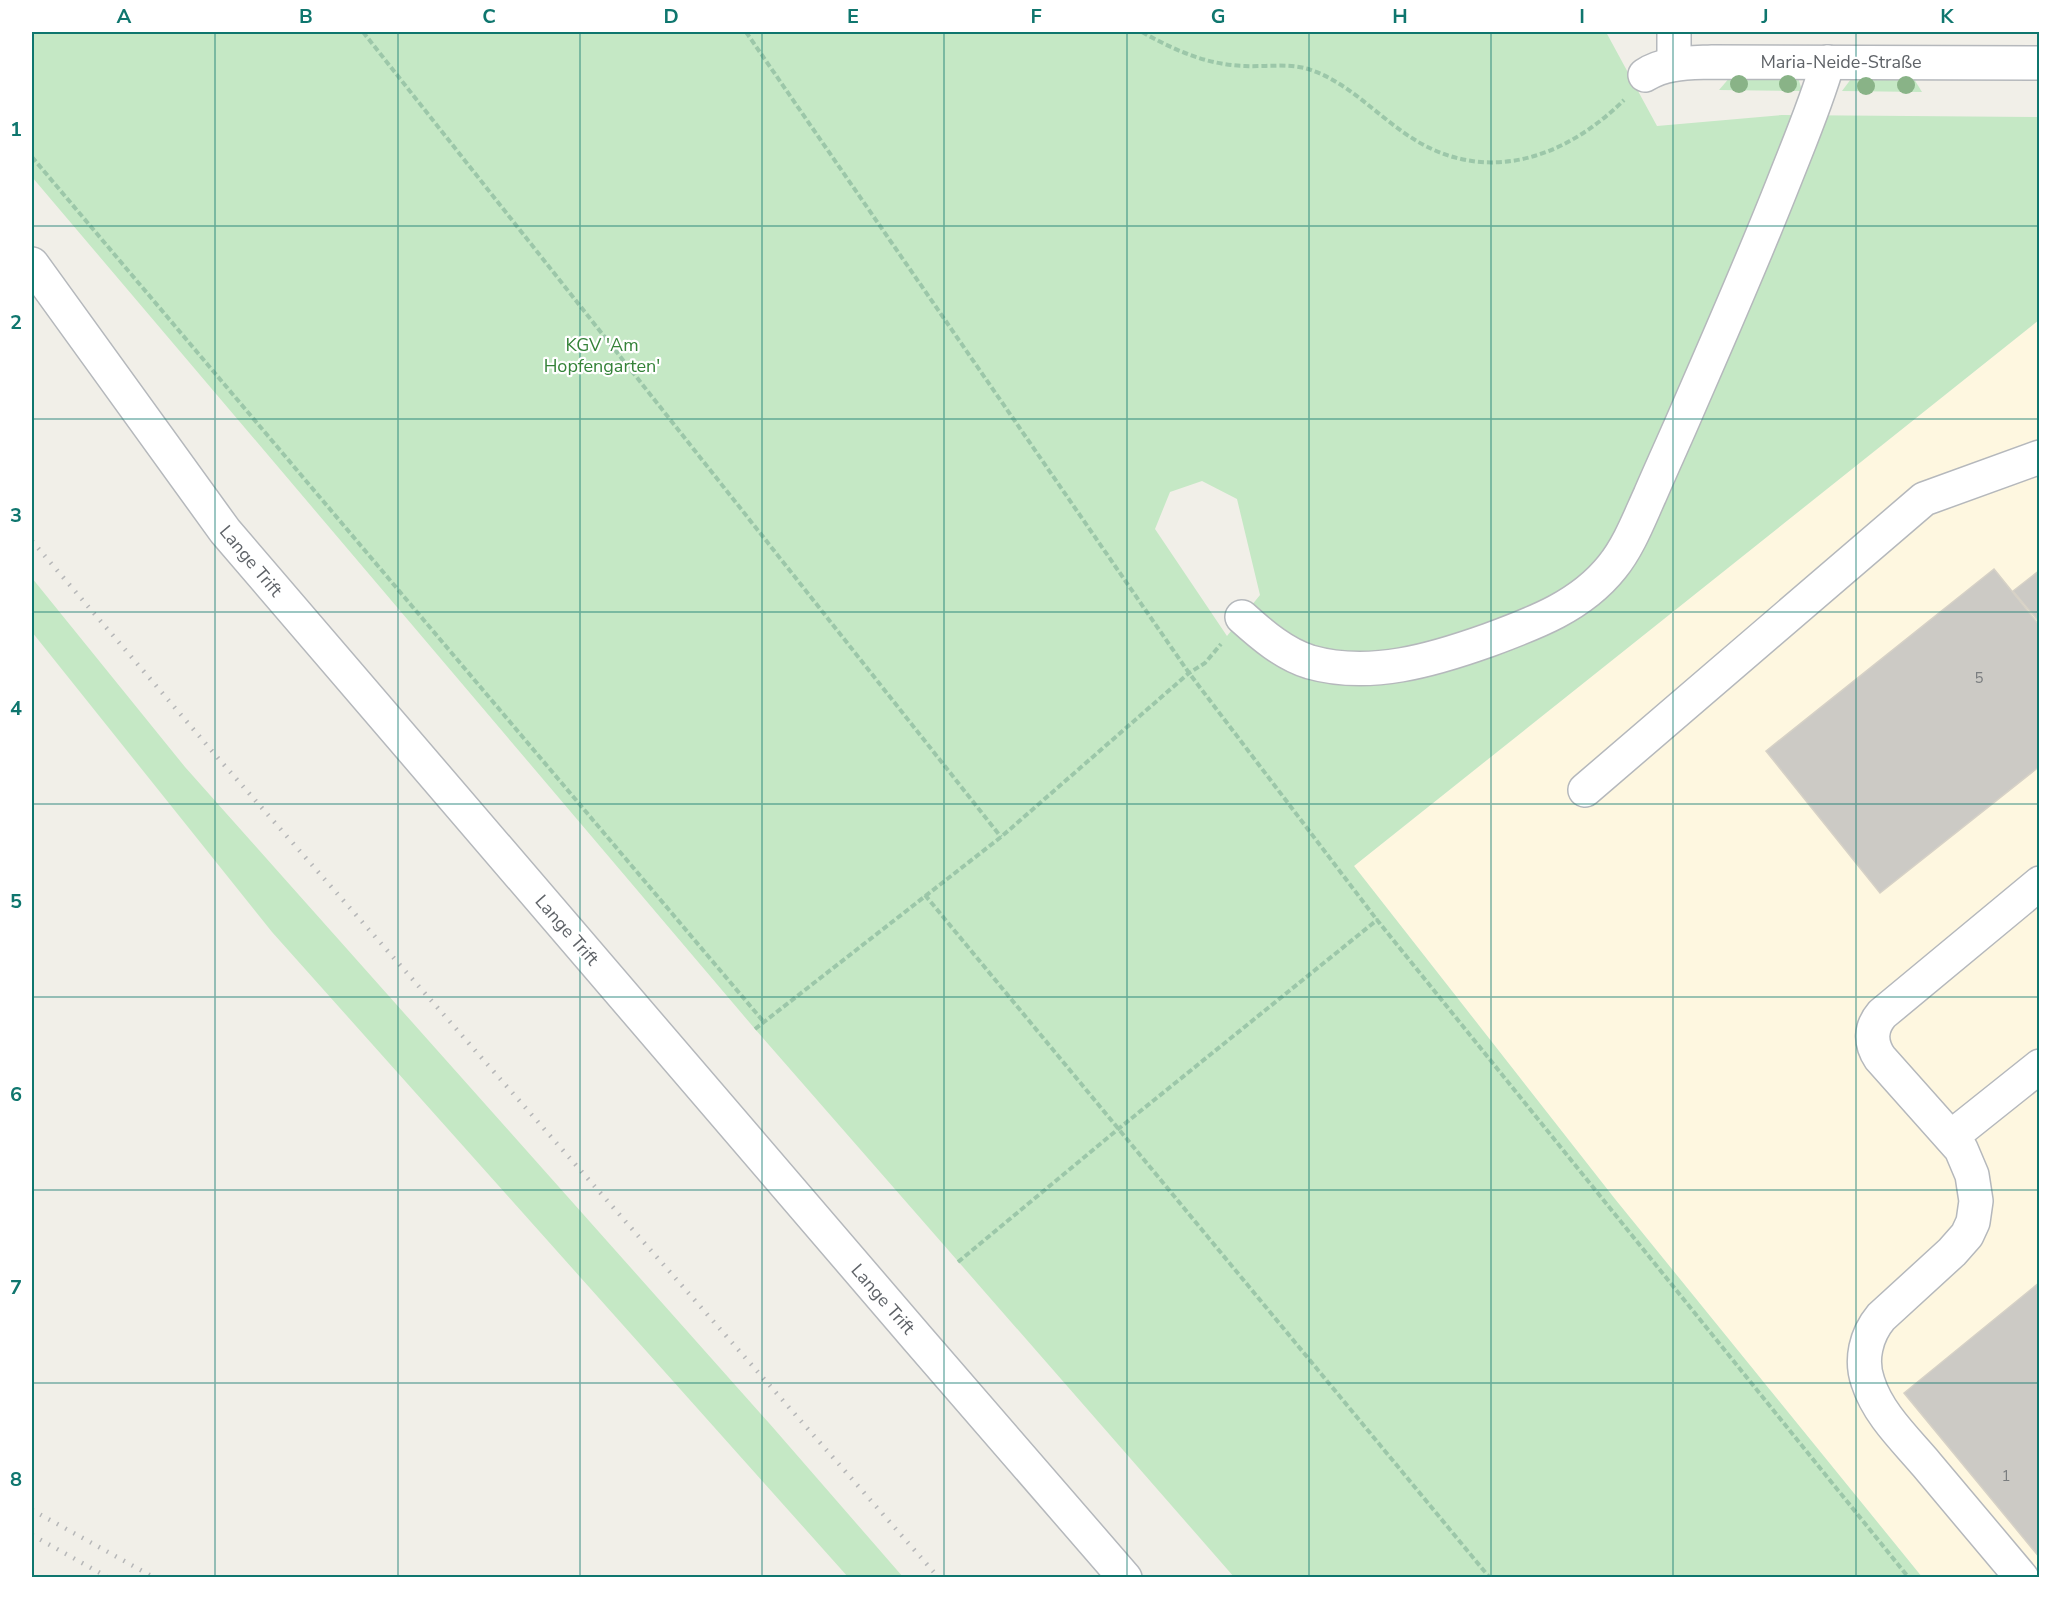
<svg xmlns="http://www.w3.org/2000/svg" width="2071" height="1609" font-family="'Nunito Sans',sans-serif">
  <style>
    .commercial { fill: #fef7e0 }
    .green { fill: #c5e8c5; fill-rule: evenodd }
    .building { fill: #cccac5; stroke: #d6d1c6; stroke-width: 1.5 }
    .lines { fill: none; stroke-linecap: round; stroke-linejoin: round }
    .minor-casing { stroke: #b5b8bc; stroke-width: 36 }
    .path { stroke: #9cc7a9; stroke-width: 4; stroke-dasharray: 6 3; stroke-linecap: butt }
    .minor { stroke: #fff; stroke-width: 33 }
    .rail { stroke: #b6b7b8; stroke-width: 4.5; stroke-dasharray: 1.5 8; stroke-linecap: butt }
    .tree { fill: #89b387 }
    .grid { fill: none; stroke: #0f766e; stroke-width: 1.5; stroke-opacity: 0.55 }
    .labels { text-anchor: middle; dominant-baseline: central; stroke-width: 4.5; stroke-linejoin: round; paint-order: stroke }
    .number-label { font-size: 15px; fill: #7a7d7f }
    .street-label { font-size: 18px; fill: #5f6368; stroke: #fff }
    .park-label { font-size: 18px; fill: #348238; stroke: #fff }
    .neatline { fill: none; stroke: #0f766e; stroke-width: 2 }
    .grid-label { font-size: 20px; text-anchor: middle; font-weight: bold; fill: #0f766e }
  </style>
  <rect width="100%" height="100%" fill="#f1efe8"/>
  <!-- commercial -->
  <path class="commercial" d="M2039,320V1577H1922L1615,1199L1354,866Z"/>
  <!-- green -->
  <g class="green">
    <path d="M32,32H1606L1657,126L1782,115L2039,117V320L1354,866L1615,1199L1922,1577H1234L755,1029L32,177ZM1202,481L1237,499L1260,595L1227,636L1155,529L1170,492Z"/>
    <path d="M1731,76L1798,77L1802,91L1719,90Z"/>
    <path d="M1851,79H1914L1922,92L1842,91Z"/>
    <path d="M32,578L185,767L769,1423L903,1577H848L272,932L32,632Z"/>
  </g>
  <!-- building -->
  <g class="building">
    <path d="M1994,569L2040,626V766L1880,893L1766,751Z"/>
    <path d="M2040,570V623L2013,591Z"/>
    <path d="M2040,1282V1558L1904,1393Z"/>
  </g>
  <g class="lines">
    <defs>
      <g id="minor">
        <path d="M1674,32V64"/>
        <path d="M1645,75C1665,62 1689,63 1712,62L2040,63"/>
        <path d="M32,264L225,531L918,1339L1125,1578"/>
        <path d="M1242,617C1262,635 1284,654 1310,662C1370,679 1433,660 1489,640C1535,623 1581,606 1612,567C1629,546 1639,519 1650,495C1662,467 1675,439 1687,411C1720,335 1753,260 1783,184C1799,143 1816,104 1828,62"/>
        <path d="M1585,790L1924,499L2040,457"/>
        <path d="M1951,1137L2040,1066"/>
        <path d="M2022,1578C1990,1540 1958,1502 1927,1465C1906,1440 1878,1414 1868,1382C1860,1360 1866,1335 1881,1317L1952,1252L1967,1235L1973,1222L1976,1201L1972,1175L1961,1149L1880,1058C1870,1043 1870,1028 1882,1014L2040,883"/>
      </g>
    </defs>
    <!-- minor casing -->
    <use href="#minor" class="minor-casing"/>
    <!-- path -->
    <g class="path">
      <path d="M363,32L1001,837"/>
      <path d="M746,32L1189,673L1377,920"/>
      <path d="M1142,32C1174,50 1207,65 1245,66C1266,67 1288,63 1308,69C1344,80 1373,111 1403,132C1479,187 1561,162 1624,100"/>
      <path d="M32,157L763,1021"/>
      <path d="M925,895L1490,1578"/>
      <path d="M755,1029L1001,837L1189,673L1205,663L1221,644"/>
      <path d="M958,1262L1117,1130L1377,920L1909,1578"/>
    </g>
    <!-- minor -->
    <use href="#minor" class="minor"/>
    <!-- rail -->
    <g class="rail">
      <path d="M32,541L218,758L939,1578"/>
      <path d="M32,1510L155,1578"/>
      <path d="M32,1535L109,1578"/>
    </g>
  </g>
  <!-- trees -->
  <g class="tree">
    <circle cx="1739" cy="84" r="9"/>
    <circle cx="1788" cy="84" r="9"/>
    <circle cx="1906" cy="85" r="9"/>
    <circle cx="1866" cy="86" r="9"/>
  </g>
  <!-- grid -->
  <path class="grid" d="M215,32V1578M398,32V1578M580,32V1578M762,32V1578M944,32V1578M1127,32V1578M1309,32V1578M1491,32V1578M1673,32V1578M1856,32V1578M32,226H2040M32,419H2040M32,612H2040M32,804H2040M32,997H2040M32,1190H2040M32,1383H2040"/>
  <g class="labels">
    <!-- number labels -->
    <g class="number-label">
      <text x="1979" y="678">5</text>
      <text x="2006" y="1476">1</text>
    </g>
    <!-- street labels -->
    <g class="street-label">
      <text x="1841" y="62">Maria-Neide-Straße</text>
      <text transform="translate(251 561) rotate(50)">Lange Trift</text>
      <text transform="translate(567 930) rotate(49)">Lange Trift</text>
      <text transform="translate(883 1299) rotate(49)">Lange Trift</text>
    </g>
    <!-- park labels -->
    <g class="park-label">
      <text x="602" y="345">KGV 'Am<tspan x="602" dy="21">Hopfengarten'</tspan></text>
    </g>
  </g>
  <!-- border -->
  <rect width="2071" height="1609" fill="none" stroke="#ffffff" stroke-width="66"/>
  <rect x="33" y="33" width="2005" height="1543" class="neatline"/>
  <g class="grid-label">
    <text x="124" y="23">A</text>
    <text x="306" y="23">B</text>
    <text x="489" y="23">C</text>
    <text x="671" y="23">D</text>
    <text x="853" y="23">E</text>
    <text x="1036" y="23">F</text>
    <text x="1218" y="23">G</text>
    <text x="1400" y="23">H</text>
    <text x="1582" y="23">I</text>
    <text x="1765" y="23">J</text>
    <text x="1947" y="23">K</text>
    <text x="16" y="136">1</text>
    <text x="16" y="329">2</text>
    <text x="16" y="522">3</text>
    <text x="16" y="715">4</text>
    <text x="16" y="908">5</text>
    <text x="16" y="1101">6</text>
    <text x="16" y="1294">7</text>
    <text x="16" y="1486">8</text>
  </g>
</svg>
